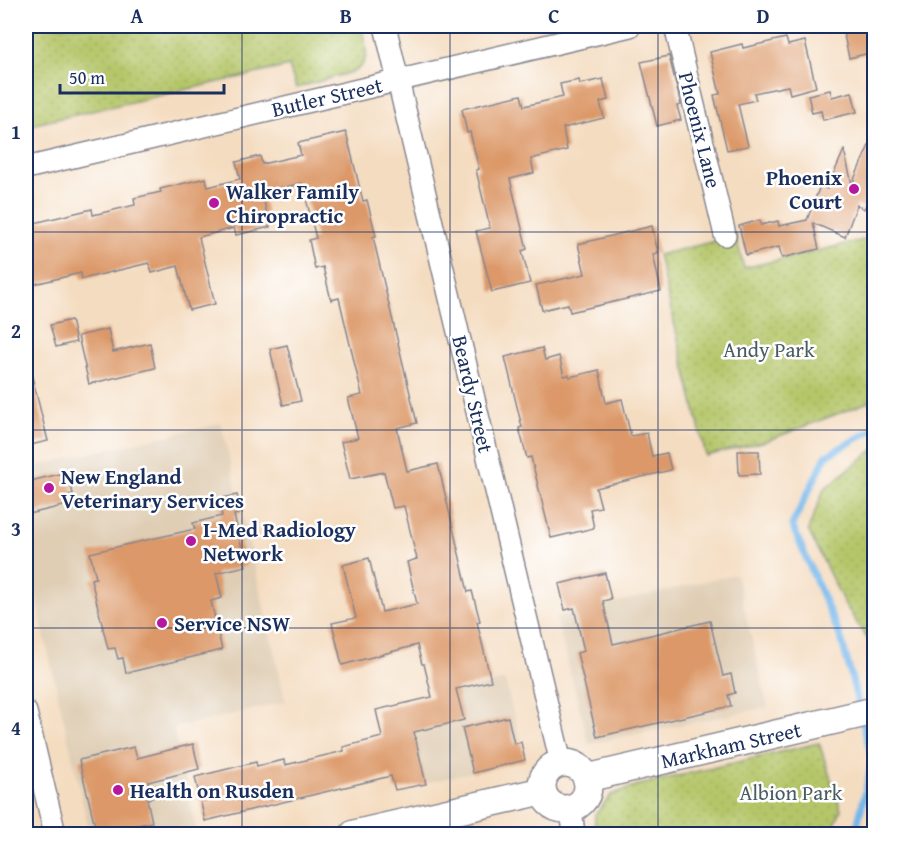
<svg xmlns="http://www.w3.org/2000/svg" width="900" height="860" font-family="'Gentium Book Plus',serif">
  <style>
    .built { fill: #dfcdb4 }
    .park { fill: url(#park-dots); stroke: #687a64; stroke-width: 1.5 }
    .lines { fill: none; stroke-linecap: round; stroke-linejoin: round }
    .stream { stroke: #75b7ea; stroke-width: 7 }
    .building { fill: #dc9868 }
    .minor-casing { stroke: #88868f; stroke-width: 24 }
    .tertiary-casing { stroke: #88868f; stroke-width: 30 }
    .minor { stroke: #fff; stroke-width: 21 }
    .tertiary { stroke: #fff; stroke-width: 27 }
    .grid { fill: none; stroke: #1b2f5e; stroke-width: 1.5; stroke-opacity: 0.55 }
    .poi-dot { fill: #b5179e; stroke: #fff; stroke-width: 2 }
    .labels { text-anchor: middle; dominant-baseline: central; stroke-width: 5; stroke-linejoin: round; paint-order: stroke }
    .street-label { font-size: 21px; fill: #1b2f5e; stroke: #fff }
    .poi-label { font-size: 21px; font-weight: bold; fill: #1b2f5e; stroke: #fff; text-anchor: start }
    .park-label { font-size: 21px; fill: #495c61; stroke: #fff }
    .neatline { fill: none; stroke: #1b2f5e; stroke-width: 2 }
    .grid-label { font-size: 20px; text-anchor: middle; font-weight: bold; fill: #1b2f5e }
  </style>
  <defs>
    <pattern id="park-dots" width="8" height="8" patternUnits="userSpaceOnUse" patternTransform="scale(1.5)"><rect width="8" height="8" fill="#b5c669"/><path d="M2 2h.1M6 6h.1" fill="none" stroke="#9baa5d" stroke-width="1.8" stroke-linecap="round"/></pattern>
  </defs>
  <rect width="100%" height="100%" fill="#fff"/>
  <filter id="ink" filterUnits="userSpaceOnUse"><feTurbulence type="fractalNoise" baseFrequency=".0167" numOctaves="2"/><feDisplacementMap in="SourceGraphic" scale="12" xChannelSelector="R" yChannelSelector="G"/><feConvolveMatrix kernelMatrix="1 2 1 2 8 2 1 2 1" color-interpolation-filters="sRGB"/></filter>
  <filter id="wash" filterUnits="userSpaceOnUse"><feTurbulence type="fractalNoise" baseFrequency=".008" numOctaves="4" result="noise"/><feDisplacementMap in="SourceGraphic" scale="24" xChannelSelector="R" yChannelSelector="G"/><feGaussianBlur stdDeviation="1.35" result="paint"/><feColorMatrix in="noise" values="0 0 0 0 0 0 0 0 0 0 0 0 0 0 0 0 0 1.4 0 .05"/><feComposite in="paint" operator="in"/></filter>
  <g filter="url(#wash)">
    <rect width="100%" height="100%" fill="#f4dcc0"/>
    <!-- built -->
    <g class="built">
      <path d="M221,423L286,702L173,728L197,834H90L26,556V468Z"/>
      <path d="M736,574L768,707L589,744L556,617Z"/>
      <path d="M505,680L525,760L395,790L376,710Z"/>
      <path d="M527,827L538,834H495Z"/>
    </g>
    <!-- park -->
    <g class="park">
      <path d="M26,26H361C365,42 373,61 355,71L296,88L289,66L26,126Z"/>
      <path d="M874,234V400L766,441L706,456L658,255L736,236L744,268L868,239Z"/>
      <path d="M874,449V649L844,603L808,530L824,489Z"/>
      <path d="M819,743L841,810L831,834H594L595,815L611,795L639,785Z"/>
    </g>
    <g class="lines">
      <!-- stream -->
      <g class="stream">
        <path d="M860,710L842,641L792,525L826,456L874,429"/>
        <path d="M853,834L857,826L873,760L862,720"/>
      </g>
    </g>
    <g id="blocks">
      <!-- building -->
      <g class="building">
        <path d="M842,26H874V52L849,58Z"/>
        <path d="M786,38L788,45L805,41L816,87L790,94L788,86L754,93L756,100L738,104L748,146L727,150L714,95L720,94L710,52L742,44L743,48Z"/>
        <path d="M669,56L681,105L677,106L681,120L657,126L641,62Z"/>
        <path d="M603,79L608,100L600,102L604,118L563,128L567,150L531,159L534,173L510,179L527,249L522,251L530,283L492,292L476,231L490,228L476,170L479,169L470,132L467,133L462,109L521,95L524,106L563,97L560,84L579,80L580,84Z"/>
        <path d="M830,90L832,97L852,92L857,112L823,120L821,111L812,113L808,95Z"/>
        <path d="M346,132L363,201L367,200L376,236L373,237L417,423L397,428L407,471L438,464L468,592L472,591L480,621L477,622L491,681L456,689L464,720L414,732L426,784L395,790L391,776L205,821L195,777L256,762L257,766L284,760L285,765L344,751L343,747L382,737L376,710L432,697L424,664H422L417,645L342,665L332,623L356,618L343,565L369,558L382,612L417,604L407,562L417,559L404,506L393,508L384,472L350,479L341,442L358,438L348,398L362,395L339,298L331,300L323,267L315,269L309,240L316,238L302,183L262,193L270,227L236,235L234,228L199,237L215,304L189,310L178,266L152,273L149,263L82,279L81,273L26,286V225L92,209L93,215L135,205L134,198L161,192L160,189L206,178L208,187L240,179L236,162L260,156L262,164L301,155L298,143Z"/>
        <path d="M874,134V202L868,200L864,209L857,205L845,237L813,223L819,249L782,258L779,247L746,255L739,226L760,220L761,225L778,221L779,226L807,220L820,186L827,189L844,150L852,184Z"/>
        <path d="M652,226L658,253L653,254L661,291L570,312L568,304L542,310L536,285L585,274L578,244Z"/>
        <path d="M71,320L76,342L56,347L50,325Z"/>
        <path d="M108,329L113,352L150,343L155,368L89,384L78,336Z"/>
        <path d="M287,345L301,401L283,405L270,349Z"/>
        <path d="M542,348L545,360L559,356L564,376L569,375L570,377L599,370L606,403L622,399L631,436L647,433L652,456L667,453L671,470L596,488L601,507L590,509L594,528L551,538L531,457L527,458L519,428L522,427L505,357Z"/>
        <path d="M32,376L48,441L26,446V377Z"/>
        <path d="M738,451H759L760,474L739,475Z"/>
        <path d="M68,472L73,494L65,496L67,505L29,514L26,502V482Z"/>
        <path d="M237,495L242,513L234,515L246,566L216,573L222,598L211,601L222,650L126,673L123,658L118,659L115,648L108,649L91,579L96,578L90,553L195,529L193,523L222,516L218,499Z"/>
        <path d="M605,573L611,599L603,601L613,644L710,621L723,676L731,674L735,693L728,695L731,706L597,737L577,653L584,651L574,608L565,610L559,584Z"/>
        <path d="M508,717L514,744L521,742L525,760L473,773L462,728Z"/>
        <path d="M193,744L199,769L148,782L152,798L147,799L152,822L97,834L79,760L134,747L137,758Z"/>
      </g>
    </g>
  </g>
  <g filter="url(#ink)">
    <use href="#blocks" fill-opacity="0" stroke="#88868f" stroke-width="1.5"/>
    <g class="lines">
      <defs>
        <g id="minor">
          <path d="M385,26L561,763"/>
          <path d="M675,26L725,235"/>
          <path d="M26,168L630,26"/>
          <path d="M26,712L55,834"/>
          <path d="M571,809L574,834"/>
        </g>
        <g id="tertiary">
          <circle cx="565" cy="786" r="23"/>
          <path d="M587,778L874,711"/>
          <path d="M354,834L542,791"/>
        </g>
      </defs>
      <!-- minor casing -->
      <use href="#minor" class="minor-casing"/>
      <!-- tertiary casing -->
      <use href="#tertiary" class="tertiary-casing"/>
      <!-- minor -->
      <use href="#minor" class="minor"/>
      <!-- tertiary -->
      <use href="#tertiary" class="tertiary"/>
    </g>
  </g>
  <!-- grid -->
  <path class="grid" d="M242,26V834M450,26V834M658,26V834M26,232H874M26,430H874M26,628H874"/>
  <!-- markers -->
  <g class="poi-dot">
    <circle cx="854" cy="189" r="6"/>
    <circle cx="214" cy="203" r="6"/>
    <circle cx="49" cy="488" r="6"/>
    <circle cx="191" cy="541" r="6"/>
    <circle cx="162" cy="623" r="6"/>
    <circle cx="118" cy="790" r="6"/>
  </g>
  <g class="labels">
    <!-- street labels -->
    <g class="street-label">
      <text transform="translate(327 97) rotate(-13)">Butler Street</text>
      <text transform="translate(700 130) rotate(76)">Phoenix Lane</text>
      <text transform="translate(473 394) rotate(77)">Beardy Street</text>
      <text transform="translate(731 745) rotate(-13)">Markham Street</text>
    </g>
    <!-- poi labels -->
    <g class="poi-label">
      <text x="842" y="177" text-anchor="end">Phoenix<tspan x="842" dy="24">Court</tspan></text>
      <text x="226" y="191">Walker Family<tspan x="226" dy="24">Chiropractic</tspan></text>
      <text x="61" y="476">New England<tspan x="61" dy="24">Veterinary Services</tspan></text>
      <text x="203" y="529">I-Med Radiology<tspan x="203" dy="24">Network</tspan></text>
      <text x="174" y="623">Service NSW</text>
      <text x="130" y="790">Health on Rusden</text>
    </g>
    <!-- park labels -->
    <g class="park-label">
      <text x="769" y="349">Andy Park</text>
      <text x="791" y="792">Albion Park</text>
    </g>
  </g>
  <!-- margin -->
  <rect width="900" height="860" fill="none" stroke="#fff" stroke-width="66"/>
  <!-- scale -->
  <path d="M60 84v9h164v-9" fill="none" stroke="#1b2f5e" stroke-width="3"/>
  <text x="69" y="84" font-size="18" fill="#1b2f5e" stroke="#ffffff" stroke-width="4.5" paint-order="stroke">50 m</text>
  <rect x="33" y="33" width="834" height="794" class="neatline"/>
  <g class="grid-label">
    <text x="137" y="23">A</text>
    <text x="346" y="23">B</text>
    <text x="554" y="23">C</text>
    <text x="763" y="23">D</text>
    <text x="16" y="139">1</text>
    <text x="16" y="338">2</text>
    <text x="16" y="536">3</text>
    <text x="16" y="735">4</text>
  </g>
</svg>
